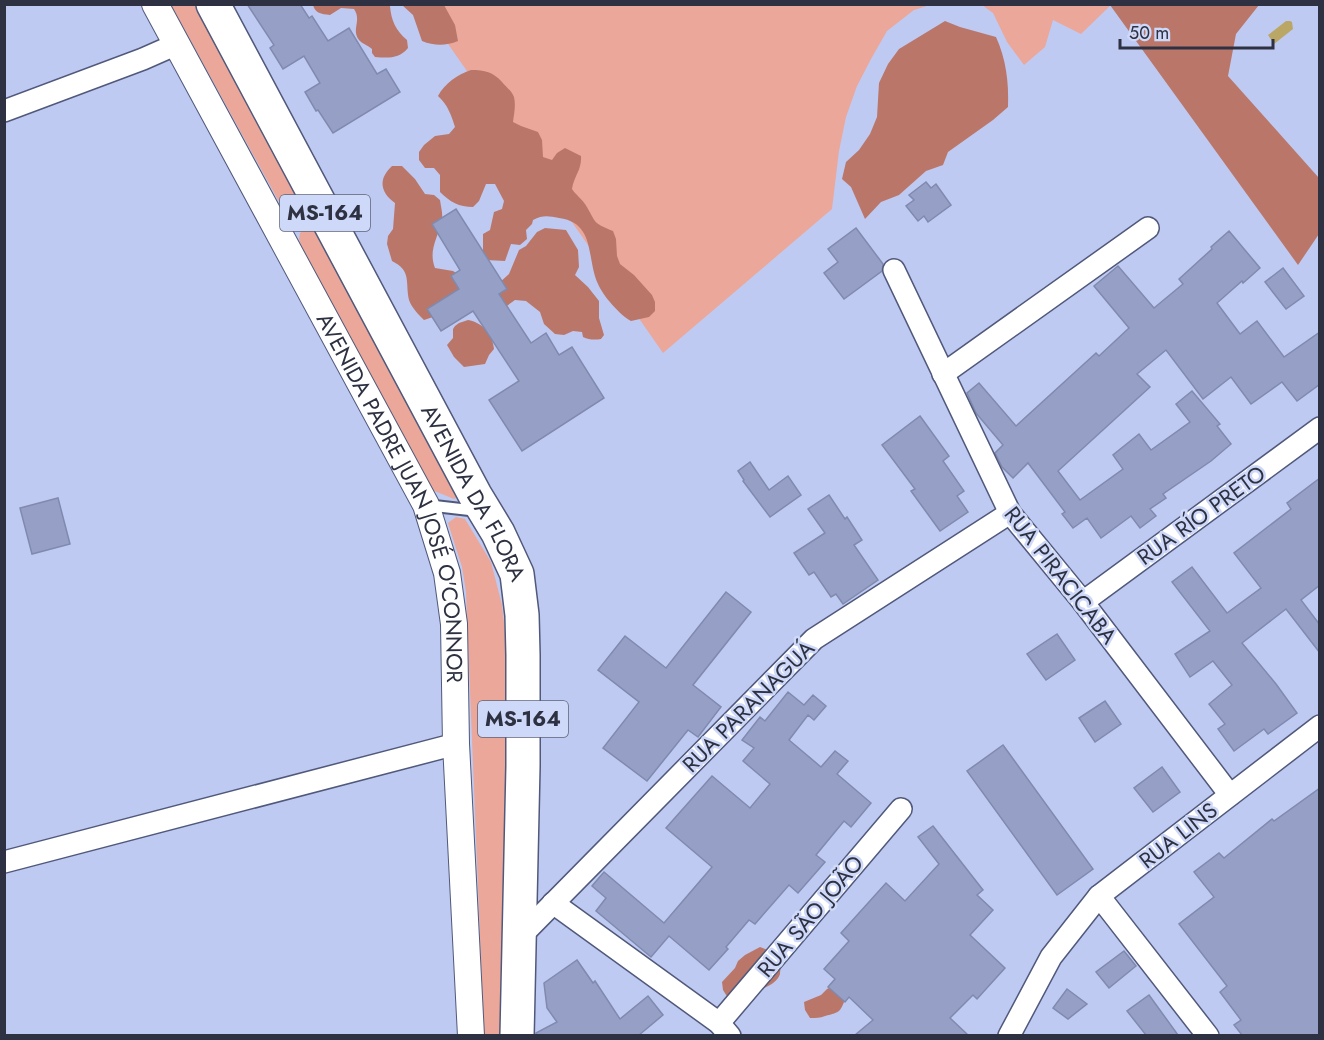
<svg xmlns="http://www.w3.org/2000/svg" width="1324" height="1040" font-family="Jost,sans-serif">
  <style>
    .green { fill: #eba799 }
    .forest { fill: #ba7769 }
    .water { fill: #bba765 }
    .building { fill: #96a0c6; stroke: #808aaf; stroke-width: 1.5 }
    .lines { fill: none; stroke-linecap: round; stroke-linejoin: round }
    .service-casing { stroke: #50597b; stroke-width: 14 }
    .minor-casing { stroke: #50597b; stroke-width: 24 }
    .tertiary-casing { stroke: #50597b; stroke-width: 28 }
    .primary-casing { stroke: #50597b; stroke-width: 36 }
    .service { stroke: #fff; stroke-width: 10 }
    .minor { stroke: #fff; stroke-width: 21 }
    .tertiary { stroke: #fff; stroke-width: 26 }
    .primary { stroke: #fff; stroke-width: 33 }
    .labels { text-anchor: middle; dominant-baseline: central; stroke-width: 5; stroke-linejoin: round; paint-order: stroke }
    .shield { fill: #ced8f8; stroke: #5d6378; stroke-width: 1.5 }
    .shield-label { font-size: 21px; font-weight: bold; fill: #2d3141 }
    .street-label { font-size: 22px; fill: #2d3141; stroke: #ced8f8 }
  </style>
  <rect width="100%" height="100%" fill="#bfcaf2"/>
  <!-- green -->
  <g class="green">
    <path d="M171,5H194L295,190L294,199L284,204L278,200Z"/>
    <path d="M421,5H930L914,10L887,31L871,59L857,86L846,117L839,151L832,209L663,353Z"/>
    <path d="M982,5H1111L1081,34L1053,20L1045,47L1024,65L1007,42L993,13Z"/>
    <path d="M307,228L315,229L455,492L456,498L454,499L432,490L425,479L301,245L299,239L300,233Z"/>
    <path d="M456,517L465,519L491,562L502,605L507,649L503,1035H484L466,592L462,567L448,523Z"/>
  </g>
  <!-- forest -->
  <g class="forest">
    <path d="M1111,4L1259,5L1236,34L1228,76L1319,178V234L1298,265L1110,5Z"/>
    <path d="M313,5H387L390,6C391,20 396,31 407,40L408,48C399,59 388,58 375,57L372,53V49C368,45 362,44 359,40C351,29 362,21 354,9L341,8L330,15C321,14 315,13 313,5Z"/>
    <path d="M402,5H444L455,25L458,41C446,46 434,46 422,41L413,15Z"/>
    <path d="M945,21L960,27L996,37C1006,59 1009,82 1008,107L993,120L948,152L943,165L926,171L899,195L881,202L865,219L851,187L842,179L846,162L859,150L870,134L877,117L879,83L888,64L899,49Z"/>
    <path d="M471,70C485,70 493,72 502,82C506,87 511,90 514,97C516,105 514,114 513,122L521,126L538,132L542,140L543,157L552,160L557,153L565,148L581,156C582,170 574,176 572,189C576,195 582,199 585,204C597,223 591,222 613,231L616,239L617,256L620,264L634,275L652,295L655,302V311L649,317L631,321C620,315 603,296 598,284C586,258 596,223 559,218C548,216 543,215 533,220L532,224L526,230L527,239L520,245L511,244L505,261L486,260L483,252V234L490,230L494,212L502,209L504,201L495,184H486L479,201L473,207C459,207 450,202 440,192V175L434,168H425L419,160V152L424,145L435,136L449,134L455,127C451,115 448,105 438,96C445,83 457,75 471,70Z"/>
    <path d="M392,166H402L415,179L425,194L434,195L440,200C441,207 443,214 442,220C438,238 428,250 435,268L453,271L461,276V285L458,293L433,317L424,320C418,314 412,308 409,300C405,282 412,271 392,261L387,244L388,236L393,229L395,203C380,192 378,179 392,166Z"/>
    <path d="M545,228L566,230L578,250L579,267L575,275L588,287L599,301V318L604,335L601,339C595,340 589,340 583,337L582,332L573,331L564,335L555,334L544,324L540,312L526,301L515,300L504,308L492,299L499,283L509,274L519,250L526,246L537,232Z"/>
    <path d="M468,320C482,322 493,335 494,349L489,355L485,364L464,367L454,357L447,345L453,338V329L455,326L459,323Z"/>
    <path d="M760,947L770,951L781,964C781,964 780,973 780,974C775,990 742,994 728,998L723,990L722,982L735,968L738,961L745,955Z"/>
    <path d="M835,985L846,997C840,1012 841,1012 825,1016C820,1018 816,1018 810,1018L805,1010L804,1002L821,995L827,989Z"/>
  </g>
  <!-- water -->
  <path class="water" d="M1286,21H1290L1292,22L1293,29L1274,44L1268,35Z"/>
  <!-- building -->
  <g class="building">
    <path d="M247,4H300L309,18L312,16L328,41L349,28L377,74L386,69L400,92L333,133L318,110L316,111L305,92L320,83L304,56L283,69L270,48L274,45Z"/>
    <path d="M926,182L931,188L936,184L951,205L928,222L924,216L918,221L906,206L914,200L909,195Z"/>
    <path d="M456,209L507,289L499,294L531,343L546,333L559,355L572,347L604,398L522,451L489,400L519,381L473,311L441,331L427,309L459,289L451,276L460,270L432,224Z"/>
    <path d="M856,228L883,264L882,271L844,299L824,273L838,262L828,249Z"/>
    <path d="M1229,231L1260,268L1243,283L1242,281L1217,303L1240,334L1257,321L1284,357L1320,332V384L1297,401L1282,382L1251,404L1231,377L1203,399L1166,350L1137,374L1150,387L1058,471L1080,500L1123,469L1113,455L1139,434L1151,450L1190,422L1176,404L1192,391L1220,424L1217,426L1231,444L1211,461L1163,494L1166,498L1150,509L1156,516L1140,528L1131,516L1101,538L1087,518L1073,528L1062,514L1065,512L1028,463L1013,478L1002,467L995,453L1003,445L976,413L967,393L979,383L1016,426L1096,353L1099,356L1129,328L1094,286L1118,266L1154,308L1183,284L1179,279L1212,249L1211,247Z"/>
    <path d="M1283,268L1304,296L1286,309L1265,282Z"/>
    <path d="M920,416L949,456L943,461L964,491L957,496L968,512L940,531L911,491L915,489L882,445Z"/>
    <path d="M750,462L769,490L788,476L801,495L770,517L743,481L744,480L738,471Z"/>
    <path d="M1320,478V585L1301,600L1320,625V653L1286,609L1242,643L1276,684L1297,713L1268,734L1264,729L1234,751L1218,729L1225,724L1209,704L1232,685L1213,661L1190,677L1175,654L1210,631L1172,582L1192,567L1227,613L1261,588L1234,553L1291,509L1287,503Z"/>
    <path d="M829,495L845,519L847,517L862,540L854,545L878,580L843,604L836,594L831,597L814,572L809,575L794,553L825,533L808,509Z"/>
    <path d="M58,498L70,544L32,554L20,508Z"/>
    <path d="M726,592L751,612L693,685L721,707L698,737L688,730L647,781L603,748L639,702L598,670L625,636L666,668Z"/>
    <path d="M1057,634L1075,660L1046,680L1027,654Z"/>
    <path d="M788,692L804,705L813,695L826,706L814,720L808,715L789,740L821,767L835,751L848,761L837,774L871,803L851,827L844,821L816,855L825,862L798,893L789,885L755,924L749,920L726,947L728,949L709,970L669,936L651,957L596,911L606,898L592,886L604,872L664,923L712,867L666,828L712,776L750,808L770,784L743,761L754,748L742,740L760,717L765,721Z"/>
    <path d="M1105,701L1121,724L1095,742L1079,718Z"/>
    <path d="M1003,745L1093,869L1057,895L967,771Z"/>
    <path d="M1162,767L1180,792L1153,812L1134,788Z"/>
    <path d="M1320,788L1319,1035H1242L1234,1025L1241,1020L1220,992L1227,986L1179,924L1214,897L1194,872L1219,853L1224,858L1272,819L1274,821Z"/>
    <path d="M933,826L983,890L977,895L993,910L970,935L1005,968L977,999L973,995L950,1018L968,1035H855L873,1020L849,997L845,1002L828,987L835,979L824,969L849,941L841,933L886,883L905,901L939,864L918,837Z"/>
    <path d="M1124,951L1136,966L1109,988L1096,972Z"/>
    <path d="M577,960L593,983L595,981L620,1019L648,996L663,1015L639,1035H536V1033L557,1022L547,1008L544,983Z"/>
    <path d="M1067,989L1087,1004L1068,1019L1053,1008Z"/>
    <path d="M1149,995L1178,1035H1146L1127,1011Z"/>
  </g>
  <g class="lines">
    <defs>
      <g id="service">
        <path d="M277,228L317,205"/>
        <path d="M426,505L478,511"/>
      </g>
      <g id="minor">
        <path d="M4,111L143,59L177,44"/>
        <path d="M894,270L1010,513L1083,602L1230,795"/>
        <path d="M943,374L1148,228"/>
        <path d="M1083,602L1320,428"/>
        <path d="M4,862L456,744"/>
        <path d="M1099,896L1208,1036"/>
        <path d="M553,903L719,1023L730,1036"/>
        <path d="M519,938L814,639L1010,513"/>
        <path d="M719,1023L901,809"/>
        <path d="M1009,1036L1051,957L1099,896L1320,726"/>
      </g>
      <g id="tertiary">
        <path id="s1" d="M155,4L426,505L447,573L454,624L456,744L471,1036"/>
      </g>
      <g id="primary">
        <path id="s2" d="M213,4L475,495L498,533L517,574L522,615L523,655V766L517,1036"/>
      </g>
    </defs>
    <!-- service casing -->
    <use href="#service" class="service-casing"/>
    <!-- minor casing -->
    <use href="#minor" class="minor-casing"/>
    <!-- tertiary casing -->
    <use href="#tertiary" class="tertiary-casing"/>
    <!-- primary casing -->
    <use href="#primary" class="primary-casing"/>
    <!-- service -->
    <use href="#service" class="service"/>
    <!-- minor -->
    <use href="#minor" class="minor"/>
    <!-- tertiary -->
    <use href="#tertiary" class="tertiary"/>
    <!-- primary -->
    <use href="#primary" class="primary"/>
  </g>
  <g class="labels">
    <!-- shield labels -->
    <g class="shield">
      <rect x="280" y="195" width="90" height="36" rx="4.5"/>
      <rect x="478" y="701" width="90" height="36" rx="4.5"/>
    </g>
    <g class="shield-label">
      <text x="325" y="213">MS-164</text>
      <text x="523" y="719">MS-164</text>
    </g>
    <!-- street labels -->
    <g class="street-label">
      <text stroke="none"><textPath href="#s2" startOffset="554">AVENIDA DA FLORA</textPath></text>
      <text stroke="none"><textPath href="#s1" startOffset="552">AVENIDA PADRE JUAN JOSÉ O'CONNOR</textPath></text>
      <text transform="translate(1201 515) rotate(-36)">RUA RÍO PRETO</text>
      <text transform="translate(1061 575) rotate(52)">RUA PIRACICABA</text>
      <text transform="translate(748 706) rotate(-45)">RUA PARANAGUÁ</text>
      <text transform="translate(1178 835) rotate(-38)">RUA LINS</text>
      <text transform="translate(810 916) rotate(-50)">RUA SÃO JOÃO</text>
    </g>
  </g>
  <!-- border -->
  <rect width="1324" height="1040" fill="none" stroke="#2d3141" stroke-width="12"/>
  <!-- scale -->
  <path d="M1120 39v9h153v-9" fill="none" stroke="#2d3141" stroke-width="3"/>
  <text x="1129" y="39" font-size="18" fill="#2d3141" stroke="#ced8f8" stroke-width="4.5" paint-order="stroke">50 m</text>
</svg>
